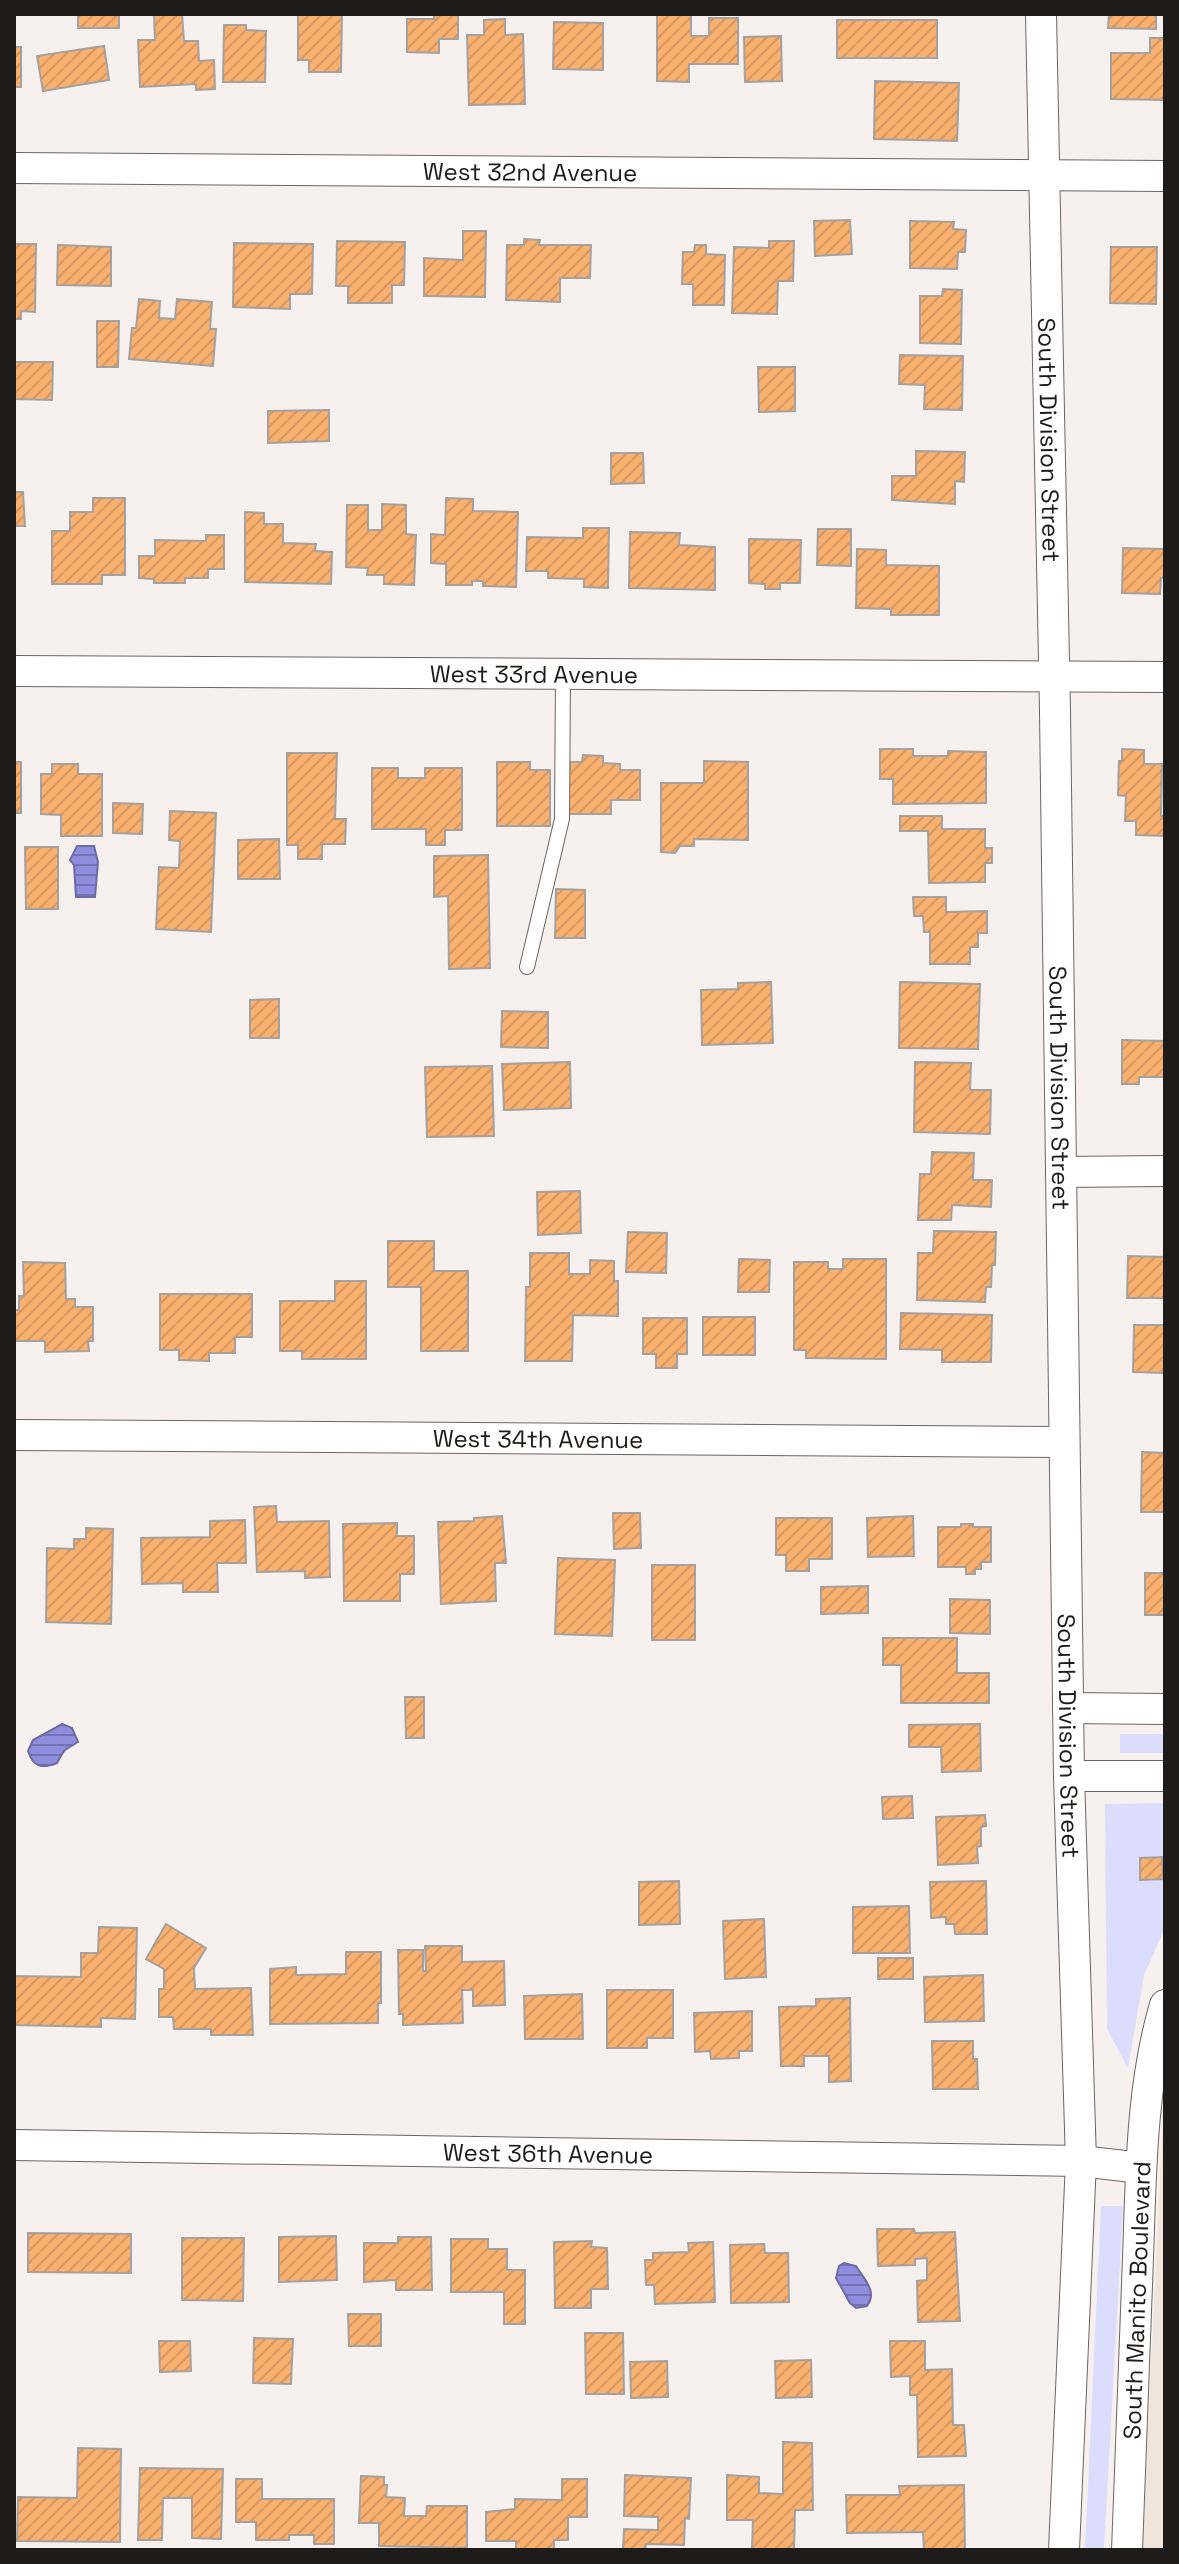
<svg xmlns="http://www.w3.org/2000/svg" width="1179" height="2564" font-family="'Space Grotesk',sans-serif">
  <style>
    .built { fill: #f0e5dd }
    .green { fill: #dcddfc }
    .water { fill: url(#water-rules); stroke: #6c6ba4; stroke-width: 2 }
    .building { fill: url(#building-hatch); stroke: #a5a19e; stroke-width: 2 }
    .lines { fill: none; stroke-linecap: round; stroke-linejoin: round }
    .service-casing { stroke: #6a6663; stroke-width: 16 }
    .minor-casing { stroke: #6a6663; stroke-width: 32 }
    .service { stroke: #fff; stroke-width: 14 }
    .minor { stroke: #fff; stroke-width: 30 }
    .labels { text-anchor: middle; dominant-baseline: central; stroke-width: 7; stroke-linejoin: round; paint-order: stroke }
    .street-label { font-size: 24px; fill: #1d1c1b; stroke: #fff }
  </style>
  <defs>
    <pattern id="water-rules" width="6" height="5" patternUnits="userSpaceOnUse" patternTransform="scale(2)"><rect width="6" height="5" fill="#8e8dde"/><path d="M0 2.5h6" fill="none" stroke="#7372b3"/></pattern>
    <pattern id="building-hatch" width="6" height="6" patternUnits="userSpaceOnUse" patternTransform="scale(2)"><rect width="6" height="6" fill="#fab06f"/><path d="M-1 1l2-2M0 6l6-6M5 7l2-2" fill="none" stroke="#d69760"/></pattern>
  </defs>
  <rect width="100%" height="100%" fill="#f6f1ee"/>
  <!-- built -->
  <path class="built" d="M1165,2078V2550H1142L1165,2081Z"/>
  <!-- green -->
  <g class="green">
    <rect x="1120" y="1734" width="45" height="19"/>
    <path d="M1165,1803V1928L1144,1975L1128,2068L1107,2029L1105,1804Z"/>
    <path d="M1101,2206H1123L1104,2550H1085Z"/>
  </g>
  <!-- water -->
  <g class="water">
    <path d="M77,846H94L98,862L95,897H76L74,865L70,860Z"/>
    <path d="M62,1724L72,1728L78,1742C64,1750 65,1748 57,1763C42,1769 33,1767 28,1751L33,1740Z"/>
    <path d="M844,2263L856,2266C864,2279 878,2292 867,2306L856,2308L850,2303L836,2278L839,2266Z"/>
  </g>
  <!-- building -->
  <g class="building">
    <rect x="78" y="14" width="41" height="14"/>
    <path d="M154,14H182L184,41H198L199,61L214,60L215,89L196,90V84L140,87L138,40H155Z"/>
    <path d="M298,14H342L341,72H309V60H298Z"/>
    <path d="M434,14H458V39H439V53L407,52V19H434Z"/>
    <path d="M1109,14H1156V29L1108,28Z"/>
    <path d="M657,15H691V36H709V18H738V64H689V82L657,81Z"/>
    <path d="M505,19V35L523,34L525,104L469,105L467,35H484V20Z"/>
    <rect x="837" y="20" width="100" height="38"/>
    <path d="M554,22L603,23V70L553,69Z"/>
    <path d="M224,25H246V30L266,31L265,82H223Z"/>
    <path d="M781,36L782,81L745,82L744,37Z"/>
    <path d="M1150,38H1165V100L1111,99V53H1150Z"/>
    <path d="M104,46L109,80L43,91L37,56Z"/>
    <rect x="14" y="47" width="7" height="40"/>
    <path d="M875,81L959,83L957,141L874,139Z"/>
    <path d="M850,220L852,254L815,256L814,221Z"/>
    <path d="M910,221L954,222L953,229L966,230L965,252H958L957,269L910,268Z"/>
    <path d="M463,231H486L485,297L424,296V258L463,260Z"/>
    <path d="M524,239L540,240L539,245H591L590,278H560V302L506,300L507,245H524Z"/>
    <path d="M337,241L405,242L404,285H392V303H348V286H336Z"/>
    <path d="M769,241H794L793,281H778L777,314L732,313L734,247L769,248Z"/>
    <path d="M234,243L313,244L312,294H290V309L233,307Z"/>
    <path d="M14,244H36L35,312L21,311V319H14Z"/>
    <path d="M58,245L111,247V286L57,285Z"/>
    <path d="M695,245H706V254L725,255L724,305H693V284H682L683,252H694Z"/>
    <path d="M1111,247H1157L1156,304L1110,303Z"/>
    <path d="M943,289L962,290L961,344L920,343V296H942Z"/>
    <path d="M139,299L160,301L159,318L175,319L177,299L212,302L210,329H216L213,366L129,359L132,328H136Z"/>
    <path d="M97,321H119L118,367H97Z"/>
    <path d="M900,355L963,356L962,410L924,409L925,385L899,384Z"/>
    <path d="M14,362H53L52,400L14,399Z"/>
    <path d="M758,367H795V411L759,412Z"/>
    <path d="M329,410V441L268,443V411Z"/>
    <path d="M916,451L965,452L964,482L955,481V504L892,500V476H916Z"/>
    <path d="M611,453H643L644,483L611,484Z"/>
    <path d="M14,492H23L25,526H14Z"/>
    <path d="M93,498H125V575H102V584H52V531H70V512H93Z"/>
    <path d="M446,498L473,499V511L518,512L516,587L483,586V581H472V585H446V564L431,563V534L445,535Z"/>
    <path d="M382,504L406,505V534L416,535L414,585L384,584V575H367L368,568L346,567L347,505H368V530H382Z"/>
    <path d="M245,512L264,513V524H283V543L316,544L315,551L332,552L331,584L245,582Z"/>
    <path d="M583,528H609L608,588L584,587V579L548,578V571H526L527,537L583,538Z"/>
    <path d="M818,529H851V566L817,565Z"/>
    <path d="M630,532L680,533L679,545L715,547V590L629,588Z"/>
    <path d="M206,535H224V569H208V578H185V583H154V579L139,578V556H155V540L206,541Z"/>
    <path d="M749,539L801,540L800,583H780V589H765V584L749,583Z"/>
    <path d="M1123,548L1164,549V578H1161L1160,594L1122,593Z"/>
    <path d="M857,549L886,550V565L939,566V615H891V609L856,608Z"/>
    <path d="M880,749H913V756H948V751L986,752V803L893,804V779H880Z"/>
    <path d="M1122,749L1144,750V764H1162L1161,816H1165V836L1136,835V821H1125L1126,796L1118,795L1119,761H1122Z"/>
    <path d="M287,753H337L335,819H346L345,844H322V859H298V845H287Z"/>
    <path d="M583,755L603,756V763L620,764V770H640V800H611V814H566V770H570V762H582Z"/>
    <path d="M704,761L748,762V840L694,839V846H680L675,853L661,852V783H704Z"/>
    <rect x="14" y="762" width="7" height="51"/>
    <path d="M497,762H530V770H550V826H497Z"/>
    <path d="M52,764H78V774H102V836H61V815L41,814V774H52Z"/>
    <path d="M372,768H398V778H425V768H462V830H445V845H426V829H372Z"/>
    <path d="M113,803L143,804L142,834L113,833Z"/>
    <path d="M170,811L216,813L211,932L156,929L159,867L179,868L180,841L169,840Z"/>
    <path d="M900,816H942V829H985V848H992V863H985V882L929,883L928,831H900Z"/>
    <path d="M279,839L280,879H238V840Z"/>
    <path d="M25,847H58V909H26Z"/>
    <path d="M488,855L490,968L449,969L448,896L434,897V856Z"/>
    <path d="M556,889L585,890V938H555Z"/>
    <path d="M913,897H946V912L987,911V933H978V947H970V964H930V932H924L923,916H914Z"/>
    <path d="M771,982L773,1043L702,1045L701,990L738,989V983Z"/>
    <path d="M900,982L980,984L978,1049L899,1048Z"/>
    <path d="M279,999V1038H250V1000Z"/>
    <path d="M502,1011L548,1012V1048L501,1047Z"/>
    <path d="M1122,1040L1165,1041V1077H1139V1084H1122Z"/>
    <path d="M570,1062L571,1108L504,1110L502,1064Z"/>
    <path d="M915,1062L971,1063L970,1090H991L990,1134L914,1132Z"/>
    <path d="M492,1066L494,1136L427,1137L425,1067Z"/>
    <path d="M932,1152L974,1153L973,1180H992L991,1207L952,1205L951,1220H918L920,1174H931Z"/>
    <path d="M580,1191L581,1233L538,1235L537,1192Z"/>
    <path d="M934,1231L996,1232L995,1265H992L991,1287H986L985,1302L917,1300L918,1253H933Z"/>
    <path d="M628,1232L667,1233L666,1273L626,1272Z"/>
    <path d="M388,1241H434V1271H468V1351H421V1287H388Z"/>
    <path d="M530,1253H569V1274H590V1260L614,1261V1281H618V1316L573,1315L572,1361H525L526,1287H530Z"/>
    <path d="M1128,1256L1165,1257V1298H1127Z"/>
    <path d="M739,1259L770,1260L769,1292H738Z"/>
    <path d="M843,1259H886V1359L806,1358V1350H794V1262H828V1269H843Z"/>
    <path d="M23,1262L65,1263L66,1299H75V1307H93V1341H88L89,1351L45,1352V1341H14V1310H19V1296H24Z"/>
    <path d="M335,1281H366V1359H302V1351H280V1301H335Z"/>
    <path d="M160,1294H252V1337H235V1353H209V1361L179,1360V1350H160Z"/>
    <path d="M901,1313L992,1315L991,1362H942V1350L900,1349Z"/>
    <rect x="703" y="1317" width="52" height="38"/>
    <path d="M643,1318H687V1354H677V1368H656V1354H643Z"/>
    <path d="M1134,1325H1165V1373L1133,1372Z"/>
    <path d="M1142,1452L1165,1453V1512H1141Z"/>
    <path d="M276,1506L277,1522L329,1521L330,1577L305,1578V1571L257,1572L254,1507Z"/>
    <path d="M613,1513H640L641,1548L614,1549Z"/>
    <path d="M502,1516L506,1563H495L496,1601L441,1604L438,1522L474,1521V1518Z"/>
    <path d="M913,1516L914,1556L868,1557L867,1518Z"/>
    <path d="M776,1518H832V1559H809V1571H786V1555H776Z"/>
    <path d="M245,1520L246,1563H217L218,1592H183V1583L142,1584L141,1538L210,1537V1521Z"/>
    <path d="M397,1523V1536H414V1574H400V1601H344L343,1524Z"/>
    <path d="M961,1524H973V1527H991V1562H981V1569H975V1574H966V1567H938V1527H961Z"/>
    <path d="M86,1528L113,1529L111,1624L46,1622L47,1548L74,1549V1539H86Z"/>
    <path d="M558,1558L615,1560L612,1636L555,1634Z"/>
    <rect x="652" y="1565" width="43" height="75"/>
    <rect x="1145" y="1573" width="20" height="42"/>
    <path d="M868,1586V1613L821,1614V1587Z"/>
    <path d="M950,1599L990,1600V1634L950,1633Z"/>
    <path d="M883,1638H957V1673H989V1703H901V1665H883Z"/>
    <path d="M405,1697H424V1738H406Z"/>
    <path d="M980,1724L981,1771L942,1772L941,1747H909V1725Z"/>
    <path d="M912,1796L913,1818L883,1819L882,1797Z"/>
    <path d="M985,1815L986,1826L981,1827V1846L977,1847L978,1863L938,1865L936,1817Z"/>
    <path d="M1162,1857L1163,1879L1140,1880V1858Z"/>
    <path d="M679,1881L680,1924L639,1925V1882Z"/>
    <path d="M986,1881L987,1934H955L954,1924H946V1917L931,1918L930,1882Z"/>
    <path d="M909,1906L910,1953H853V1907Z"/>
    <path d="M764,1919L766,1977L725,1979L723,1921Z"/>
    <path d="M166,1924L206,1948L194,1968L195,1989L251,1988L253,2035H211V2029H174L173,2017H159V1989H164V1969L146,1959Z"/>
    <path d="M99,1927L137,1928L135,2019L101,2018V2027L14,2025V1976L81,1977V1953H98Z"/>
    <path d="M425,1946H462V1962L504,1961L505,2005L473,2006V1990H462L463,2023L403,2025V2014H399L398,1950H423V1971H426Z"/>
    <path d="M346,1952H381V2003H378V2023L270,2024V1969L296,1967V1975L346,1974Z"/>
    <rect x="878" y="1958" width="35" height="21"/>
    <path d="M983,1975L984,2021L925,2022L924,1977Z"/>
    <path d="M607,1990H673V2038H647V2048H607Z"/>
    <path d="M582,1994L583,2039H525L524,1996Z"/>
    <path d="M850,1998L851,2081L829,2082V2056H804V2066H781L779,2007L816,2006V1999Z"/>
    <path d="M752,2011V2051H739V2058L711,2059L710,2051L695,2052L694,2013Z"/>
    <path d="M932,2041H973V2059H977L978,2089H933Z"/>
    <path d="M877,2229H914L915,2233L955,2232L960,2321L918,2322L917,2281L927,2280V2258L915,2259V2265L878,2266Z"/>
    <path d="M28,2233L131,2234V2273L28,2272Z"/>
    <path d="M336,2236L337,2280L279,2282V2237Z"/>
    <path d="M398,2237H431L432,2290H396V2280L364,2282V2243H398Z"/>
    <path d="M182,2238H244L243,2301L182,2300Z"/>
    <path d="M451,2239H488V2249H507V2270H525V2324H504V2292H451Z"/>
    <path d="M592,2241L591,2247L607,2248L608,2289H591V2308H555L554,2242Z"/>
    <path d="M713,2242L715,2302L655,2304L654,2285H646L645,2260H653V2253L689,2252L688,2243Z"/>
    <path d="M764,2244L765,2253H788L789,2302L731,2303L730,2245Z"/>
    <path d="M348,2314H381V2346H349Z"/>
    <path d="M585,2333H623L624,2394H586Z"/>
    <path d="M254,2338L293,2339L291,2384L253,2383Z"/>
    <path d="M159,2341H190L191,2371L160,2372Z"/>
    <path d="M890,2341H925V2370L952,2369L953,2425H964L966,2456L918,2457L917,2395H910V2376L891,2377Z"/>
    <path d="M811,2360L812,2397L776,2398L775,2361Z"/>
    <path d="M667,2361L668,2397L631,2398L630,2362Z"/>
    <path d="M783,2442L812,2443L813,2510H795L794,2550L752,2549L753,2520H727V2475L759,2477V2493L783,2494Z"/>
    <path d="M78,2448L121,2449L120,2542L17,2541L18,2497L77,2498Z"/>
    <path d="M140,2468L223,2469L221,2539L192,2538V2498H163L162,2540H138Z"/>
    <path d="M625,2475L691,2478L689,2519L685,2518L684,2545L646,2544L645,2550H623L624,2529L658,2530V2517L624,2516Z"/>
    <path d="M361,2476L384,2477V2485H387L386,2497L405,2498L404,2516H426L427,2506H467V2548L379,2546V2523H359Z"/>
    <path d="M236,2479H262V2499H334V2544H314V2535H289V2540H256V2522H236Z"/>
    <path d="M562,2479H587V2517H568V2540H554V2550H516V2541H486V2512L515,2509V2499L562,2500Z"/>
    <path d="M964,2485L965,2550H924L923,2532L847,2533L846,2495H900L899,2486Z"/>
  </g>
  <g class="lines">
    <defs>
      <path id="service" d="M527,967L562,819L563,674"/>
      <g id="minor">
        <path id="s1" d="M1041,14L1055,711L1069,1776L1081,2161L1064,2550"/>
        <path id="s2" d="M14,168L1165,176"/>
        <path id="s3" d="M14,671L1165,677"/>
        <path d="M1061,1172L1165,1171"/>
        <path id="s4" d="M14,1435L1064,1442"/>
        <path d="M1068,1708L1165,1709"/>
        <path d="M1069,1776H1165"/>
        <path id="s5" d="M14,2145L1081,2161L1141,2168"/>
        <path id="s6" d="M1127,2550C1131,2453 1134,2356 1138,2258C1141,2175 1141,2086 1165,2005"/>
      </g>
    </defs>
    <!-- service casing -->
    <use href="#service" class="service-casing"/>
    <!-- minor casing -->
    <use href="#minor" class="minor-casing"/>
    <!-- service -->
    <use href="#service" class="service"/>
    <!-- minor -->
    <use href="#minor" class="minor"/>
  </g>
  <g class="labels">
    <!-- street labels -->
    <g class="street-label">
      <text stroke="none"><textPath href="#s2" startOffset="516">West 32nd Avenue</textPath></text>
      <text stroke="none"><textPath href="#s1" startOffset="426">South Division Street</textPath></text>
      <text stroke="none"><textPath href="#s3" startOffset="520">West 33rd Avenue</textPath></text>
      <text stroke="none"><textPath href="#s1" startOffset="1074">South Division Street</textPath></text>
      <text stroke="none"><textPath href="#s4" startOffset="524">West 34th Avenue</textPath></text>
      <text stroke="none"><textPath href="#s1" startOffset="1722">South Division Street</textPath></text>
      <text stroke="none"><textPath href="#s5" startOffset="534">West 36th Avenue</textPath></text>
      <text stroke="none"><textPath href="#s6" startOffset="250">South Manito Boulevard</textPath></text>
    </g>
  </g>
  <!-- border -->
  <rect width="1179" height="2564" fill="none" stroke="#1d1c1b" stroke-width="32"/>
</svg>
